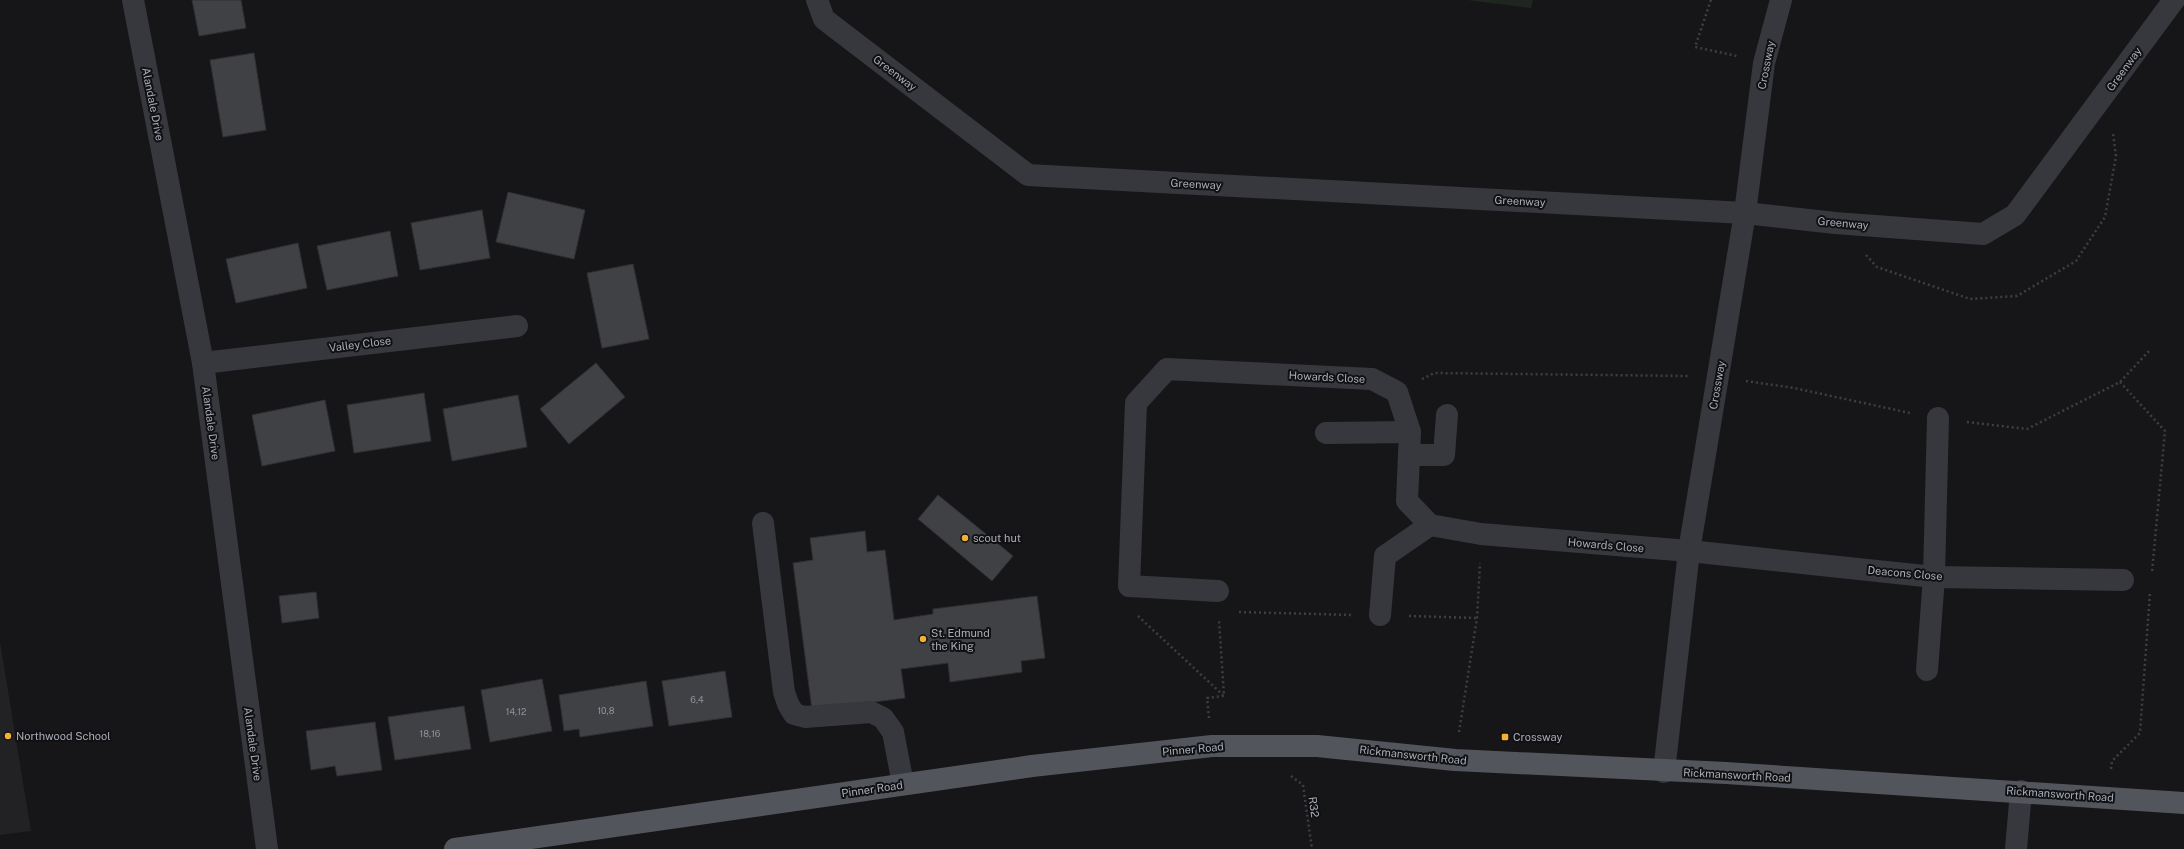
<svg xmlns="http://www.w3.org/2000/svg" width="2184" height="849" font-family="'Public Sans',sans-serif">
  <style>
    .built { fill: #222225 }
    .green { fill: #1e261f }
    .building { fill: #404145; stroke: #303034 }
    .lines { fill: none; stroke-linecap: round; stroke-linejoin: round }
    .path { stroke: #3d3f44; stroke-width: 2.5; stroke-dasharray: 2 3; stroke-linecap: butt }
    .minor { stroke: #37383d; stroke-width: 22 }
    .major { stroke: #53555c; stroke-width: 22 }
    .poi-dot { fill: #f2b134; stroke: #111113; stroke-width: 1.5 }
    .labels { text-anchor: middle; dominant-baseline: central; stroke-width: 4; stroke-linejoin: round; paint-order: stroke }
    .number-label { font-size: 9px; fill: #8e929b }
    .street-label { font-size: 11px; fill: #a8adb8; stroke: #111113 }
    .poi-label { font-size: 11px; fill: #a8adb8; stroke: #111113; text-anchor: start }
  </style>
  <rect width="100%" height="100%" fill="#161618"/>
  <!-- built -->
  <path class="built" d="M0,642L31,831L0,835Z"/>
  <!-- green -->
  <path class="green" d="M1467,0H1533L1531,8Z"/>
  <!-- building -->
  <g class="building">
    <path d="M192,0H241L246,28L199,36Z"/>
    <path d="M254,53L266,130L223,137L210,60Z"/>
    <path d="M508,192L585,210L574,259L496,242Z"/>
    <path d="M482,210L490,258L420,270L411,223Z"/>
    <path d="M390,231L398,276L327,290L317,246Z"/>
    <path d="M298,243L307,288L236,303L226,259Z"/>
    <path d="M633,264L649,339L602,348L587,273Z"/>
    <path d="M596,363L625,397L569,444L540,409Z"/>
    <path d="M424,393L431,441L354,453L347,405Z"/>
    <path d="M518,395L527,447L452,461L443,409Z"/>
    <path d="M325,400L335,451L262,466L252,415Z"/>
    <path d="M938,495L1013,556L992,581L918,519Z"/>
    <path d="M865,531L867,552L885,550L894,620L933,614V609L1037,596L1045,658L1021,661L1022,672L950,682L948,663L901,669L905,698L812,710L793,563L813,560L810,538Z"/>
    <path d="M316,592L319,618L282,623L279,596Z"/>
    <path d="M725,671L732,717L669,726L662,681Z"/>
    <path d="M542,679L552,731L490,742L481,690Z"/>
    <path d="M646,681L653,726L580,737L579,729L564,731L559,695Z"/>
    <path d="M464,706L471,749L395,760L388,717Z"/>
    <path d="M375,722L382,770L337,776L335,766L311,770L306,731Z"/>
  </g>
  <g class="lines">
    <!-- path -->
    <g class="path">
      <path d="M1711,0L1695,47L1737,56"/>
      <path d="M1866,255L1877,267L1970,299L2017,296L2076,261L2105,217L2116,156L2113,134"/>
      <path d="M1422,379L1434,373L1688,376"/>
      <path d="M1746,381L1794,388L1910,413"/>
      <path d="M2120,382L2165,431L2152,572"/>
      <path d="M1967,422L2027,429L2120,382L2150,350"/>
      <path d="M1239,612L1352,615"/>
      <path d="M1138,616L1223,695"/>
      <path d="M1409,616L1477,618"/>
      <path d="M1209,718L1207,698L1224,696L1219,620"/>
      <path d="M1459,732L1477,618L1480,563"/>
      <path d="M2111,769L2112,761L2140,733L2150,592"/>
      <path d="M1291,776L1303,785L1312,849"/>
    </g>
    <!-- minor -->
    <g class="minor">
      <path d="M133,0L203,363L267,849"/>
      <path d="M817,0L824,19L1028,175L1745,213L1835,223L1983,234L2015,215L2174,0"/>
      <path d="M203,363L517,326"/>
      <path d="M1326,433L1410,432"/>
      <path d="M1409,455H1444L1447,415"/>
      <path d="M763,523L784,692L788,704L794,714L805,717L871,712L883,718L893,732L903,784"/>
      <path d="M1218,591L1129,586L1136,403L1167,369L1372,379L1397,392L1410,432L1407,501L1430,525L1481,534L1689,551L1934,577L2123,580"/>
      <path d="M1380,615L1385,556L1430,525"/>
      <path d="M1927,670L1934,577L1938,418"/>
      <path d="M1664,772L1689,551L1745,213L1764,63L1781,0"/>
      <path d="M2016,849L2021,791"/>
    </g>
    <!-- major -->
    <path class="major" d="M455,849L1032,766L1212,746H1317L1455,760L1726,773L2184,803"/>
  </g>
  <!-- markers -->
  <g class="poi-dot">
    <circle cx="965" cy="538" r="4"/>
    <circle cx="923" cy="639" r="4"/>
    <circle cx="8" cy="736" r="4"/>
    <rect x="1501" y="733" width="8" height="8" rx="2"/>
  </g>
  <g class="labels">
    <!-- number labels -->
    <g class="number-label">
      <text x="697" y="699">6,4</text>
      <text x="606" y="710">10,8</text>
      <text x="516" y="711">14,12</text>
      <text x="430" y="733">18,16</text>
    </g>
    <!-- street labels -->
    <g class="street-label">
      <text transform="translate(1766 65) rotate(-79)">Crossway</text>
      <text transform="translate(2124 69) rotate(-54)">Greenway</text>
      <text transform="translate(895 73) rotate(37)">Greenway</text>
      <text transform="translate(153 104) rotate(79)">Alandale Drive</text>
      <text transform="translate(1196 184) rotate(3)">Greenway</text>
      <text transform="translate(1520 201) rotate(3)">Greenway</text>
      <text transform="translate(1843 223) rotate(5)">Greenway</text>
      <text transform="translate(360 344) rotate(-7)">Valley Close</text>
      <text transform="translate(1327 377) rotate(3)">Howards Close</text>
      <text transform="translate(1717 385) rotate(-80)">Crossway</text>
      <text transform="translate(211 423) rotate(82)">Alandale Drive</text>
      <text transform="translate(1606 545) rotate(5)">Howards Close</text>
      <text transform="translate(1905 573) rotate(5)">Deacons Close</text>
      <text transform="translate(253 744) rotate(82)">Alandale Drive</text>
      <text transform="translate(1193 749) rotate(-5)">Pinner Road</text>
      <text transform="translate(1413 755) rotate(6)">Rickmansworth Road</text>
      <text transform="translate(1737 775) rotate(3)">Rickmansworth Road</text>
      <text transform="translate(872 789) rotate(-8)">Pinner Road</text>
      <text transform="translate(2060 794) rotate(4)">Rickmansworth Road</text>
      <text transform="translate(1314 807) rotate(82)">R32</text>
    </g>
    <!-- poi labels -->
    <g class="poi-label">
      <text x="973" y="538">scout hut</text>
      <text x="931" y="633">St. Edmund<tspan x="931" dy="13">the King</tspan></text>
      <text x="16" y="736">Northwood School</text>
      <text x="1513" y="737">Crossway</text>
    </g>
  </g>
</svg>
